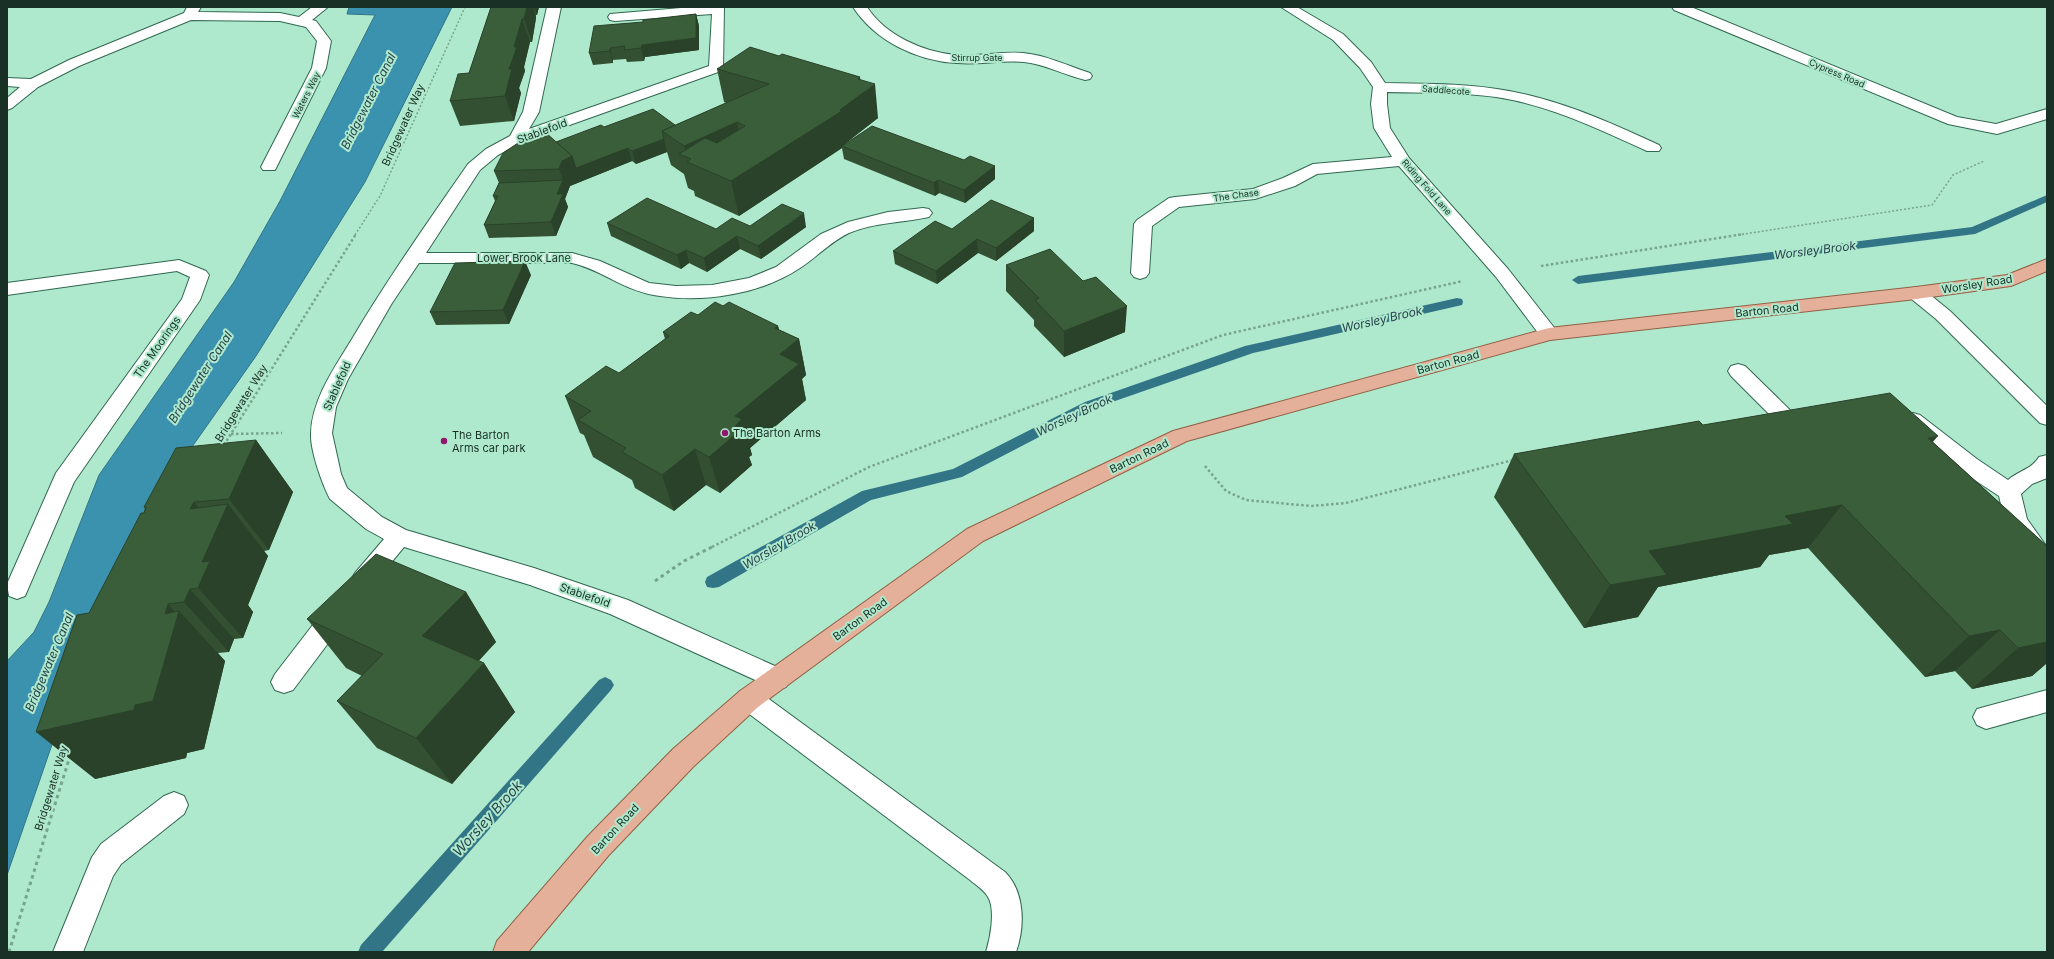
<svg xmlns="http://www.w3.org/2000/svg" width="2054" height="959" font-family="Inter,sans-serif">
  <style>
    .water { fill: #3b92af; stroke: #317586 }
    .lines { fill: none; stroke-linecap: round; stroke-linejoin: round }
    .stream { fill: #317586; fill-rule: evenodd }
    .minor-casing { stroke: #306850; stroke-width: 2 }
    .major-casing { stroke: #916145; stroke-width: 2 }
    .path-far2 { stroke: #77a48e; stroke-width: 1.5; stroke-dasharray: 2 2; stroke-linecap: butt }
    .path-far1 { stroke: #77a48e; stroke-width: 2.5; stroke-dasharray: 2.5 2.5; stroke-linecap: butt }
    .path { stroke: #77a48e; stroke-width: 3; stroke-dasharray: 3.5 3.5; stroke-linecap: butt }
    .minor { fill: #fff; fill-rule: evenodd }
    .major { fill: #e4b09a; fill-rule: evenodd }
    .wall { fill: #335132 }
    .shaded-wall { fill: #294229 }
    .building { fill: #3b5e3a; stroke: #294229 }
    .poi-dot { fill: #94156f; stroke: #afe9cd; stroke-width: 1.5 }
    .labels { text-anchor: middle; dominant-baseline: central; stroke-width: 4; stroke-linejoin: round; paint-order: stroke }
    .far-street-label { font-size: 9px; fill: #193026; stroke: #afe9cd }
    .street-label { font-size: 11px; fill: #193026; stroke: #afe9cd }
    .poi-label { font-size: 11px; fill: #193026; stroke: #afe9cd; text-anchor: start }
    .water-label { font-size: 12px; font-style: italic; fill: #28434d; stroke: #afe9cd }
    .near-water-label { font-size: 14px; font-style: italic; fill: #28434d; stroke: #afe9cd }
  </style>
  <rect width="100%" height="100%" fill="#afe9cd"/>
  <!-- water -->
  <path class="water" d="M349,7H452L365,182L256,356L175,471L105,591L7,875V661L34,632L49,602L99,475L234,282L280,201L375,15L347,14Z"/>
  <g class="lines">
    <!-- stream -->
    <g class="stream">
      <path d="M2047,195V202L1975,234L1578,284L1572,280L1578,276L1972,227Z"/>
      <path d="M1457,298L1462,299L1463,302L1462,305L1253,353L1095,408L962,477L871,500L719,587L713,588L707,587L705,582L707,577L862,491L953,469L1085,402L1245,346Z"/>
      <path d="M605,677L611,680L614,685L611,690L382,952H358L361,945L599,680Z"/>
    </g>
    <defs>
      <g id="minor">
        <path d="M187,7H201L198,12L280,13L299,17L312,7H328L312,20L316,21L331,41L326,68L275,170H263L261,167L312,68L317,41L306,27L280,21L191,20L79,66L38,87L12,108L7,110V98L20,87L7,86V78L31,79L69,60L184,13Z"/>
        <path d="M547,7H561L539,112L529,129L709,66L712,14L615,21L610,20L608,17L610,14L693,7H724L723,68L721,71L522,142L498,155L480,170L426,253H572L600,261L649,283L676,286L712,285L749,278L776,267L821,234L848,222L888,212L923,208L929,209L932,213L929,217C902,223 875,222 849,233C830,242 817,257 800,268C761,294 705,303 660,296C625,292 603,270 572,263H419L392,303L348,379L336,407L332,433L341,474L347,488L382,517L406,530L534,568L628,600L786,671L790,679L786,687L777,690L610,614L530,585L404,547L371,587L363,589L355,587L351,580L355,573L384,539L366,529L330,499C322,484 310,450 311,433C312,399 335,367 352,339C388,278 428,222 468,164L486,149L510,136L523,112Z"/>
        <path d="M853,7H867C885,35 923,52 956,55C978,57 1000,51 1023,53C1046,55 1068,66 1090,73L1092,76L1090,79L1085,80C1064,75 1045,64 1024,62C1001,60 979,65 957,63C917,61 875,41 853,7Z"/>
        <path d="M1281,7H1297L1343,34L1371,62L1385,83C1422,84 1460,83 1497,89C1554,97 1607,121 1659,145L1661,148L1659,151H1647C1599,129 1549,105 1496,97C1460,92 1424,93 1387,92V104L1390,128L1409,158L1508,269L1556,330L1559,334L1556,338L1549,340L1542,338L1496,277L1399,166L1317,174L1295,186L1255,199L1179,207L1152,226L1149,273L1146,277L1140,279L1134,277L1131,273L1134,224L1137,220L1169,198L1175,197L1253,189L1283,178L1313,164L1392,157L1374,128L1371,104L1373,87L1360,68L1333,40Z"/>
        <path d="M1672,7H1691L1957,117L1996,124L2047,109V119L1997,134L1948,124L1674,10Z"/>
        <path d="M179,260L206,271L209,275L200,300L74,482L25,596L17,599L9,596L7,584L56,473L182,299L190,277L177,271L7,295V283Z"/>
        <path d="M1916,287L1923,289L1950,311L2047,406V425L2040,423L1936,319L1909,297L1907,293L1909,289Z"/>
        <path d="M1738,364L1745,366L1792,412L1806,411L1813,413L1816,418L1813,423L1787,427L1780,425L1731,376L1728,371L1731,366Z"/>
        <path d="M1913,413L1920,415L1977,459L2008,480C2018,471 2032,469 2039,457L2047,455V478L2032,484L2021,494L2027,519L2047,547V574L2039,572L2008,527L2005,521L1999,496L1961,471L1906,425L1903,420L1906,415Z"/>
        <path d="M338,601L347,604L350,611L347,618L293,690L284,693L275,690L271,682L275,674L329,604Z"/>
        <path d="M749,688L758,691L1005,872C1025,892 1025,927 1016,952H986C990,939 996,910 988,897C984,890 976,885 970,880L740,707L736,699L740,691Z"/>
        <path d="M2047,690V712L1986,729L1977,725L1973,717L1977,709Z"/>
        <path d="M174,792L184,796L188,805L184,814L121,864L113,876L83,952H53L92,857L101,844L164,796Z"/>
      </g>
      <path id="major" d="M2047,259V271L2011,286L1916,299L1550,340L1187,441L983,541L758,707L693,767L608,856L528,952H493L497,941L588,836L673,749L740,691L967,529L1173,431L1549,328L1916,287L2007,275Z"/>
    </defs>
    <!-- minor casing -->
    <use href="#minor" class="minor-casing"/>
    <!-- major casing -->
    <use href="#major" class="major-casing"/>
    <!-- path-far2 -->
    <g class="path-far2">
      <path d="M355,235L380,196L465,7"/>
      <path d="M1738,235L1932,205L1953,175L1984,161"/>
    </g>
    <!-- path-far1 -->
    <g class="path-far1">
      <path d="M1541,266L1744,234"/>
      <path d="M231,434L282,433"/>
      <path d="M224,445L356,234"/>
      <path d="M1205,466L1226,491L1246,500L1311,506L1346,503L1513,460"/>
      <path d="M712,547L869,467L1223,335L1463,281"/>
    </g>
    <!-- path -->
    <g class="path">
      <path d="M655,581L684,561L714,546"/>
      <path d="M9,952L70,756"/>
    </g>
    <!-- minor -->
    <use href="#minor" class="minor"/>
    <!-- major -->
    <use href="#major" class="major"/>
  </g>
  <!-- wall -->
  <g class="wall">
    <path d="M491,7H539L537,15H536V18L532,42H530L524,67L525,71L519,88L521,93L514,121L460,126L450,101L469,73Z"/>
    <path d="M696,14L699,26V50L645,57L644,61L627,62L626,59L613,60V63L593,65L589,53L643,22Z"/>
    <path d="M779,56L860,77V80L878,118L846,143L964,160L995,166V179L965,203L939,193L935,196L844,159L842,148L739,216L695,196L694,191L688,188L684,174L671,165L667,152L636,164L632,161L570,186L565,199L568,207L556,236L489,238L484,225L495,201L493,196L499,183L494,171L556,142L604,127L675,125L727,103L724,102L717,69Z"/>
    <path d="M1034,218V231L996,261L978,253L937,284L895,264L893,251L952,229Z"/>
    <path d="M607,223L716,229L750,226L806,227L761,259L740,249L707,272L689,263L681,269L611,236Z"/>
    <path d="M1006,265L1083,281L1125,332L1064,357L1034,326V320L1006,291Z"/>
    <path d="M531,275L509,324L436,325L430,312Z"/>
    <path d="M723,306L778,326L779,330L799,339L806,375L802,379L806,400L750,448L752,455L749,457L752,465L720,493L706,485L674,511L635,488L632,480L593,457L584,435L580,433L565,396L619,373L665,339L663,332L698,315Z"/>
    <path d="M1703,425L1933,442L2047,546V663L2032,676L1972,689L1955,671L1925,677L1808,548L1769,555L1760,567L1658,587L1638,617L1584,628L1494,497L1514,454Z"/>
    <path d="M256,440L293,492L269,550L264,551L268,556L248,605L253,612L243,638L234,639L229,652L218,653L225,661L204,749L187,753L186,758L95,779L89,613L144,513L145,509L144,507Z"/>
    <path d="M466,592L496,642L478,661L484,663L515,712L452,784L377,748L337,701L362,676L346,668L307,619Z"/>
  </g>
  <!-- shaded-wall -->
  <g class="shaded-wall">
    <path d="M527,7H533L536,18L532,42L524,19Z"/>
    <path d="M534,7H539L537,15Z"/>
    <path d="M696,14L699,26V50L645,57L644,61L641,48L642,45Z"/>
    <path d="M522,19L530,42L524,67L525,71L519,88L521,93L514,121L505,96L509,69Z"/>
    <path d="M610,48L613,60V63L610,51Z"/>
    <path d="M860,77L862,94L875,84L878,118L842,146V148L739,216L731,181L840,110L858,79Z"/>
    <path d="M737,122L744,156L691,159L687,157L684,146Z"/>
    <path d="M664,139L667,152L636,164L632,151Z"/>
    <path d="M628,148L632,161L570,186L565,199L568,207L556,236L551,222L557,194L563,180L559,169L562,161L572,156Z"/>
    <path d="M995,166V179L965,203L964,190Z"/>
    <path d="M938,180L939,193L935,196L934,183Z"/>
    <path d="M804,213L806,227L761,259L758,246Z"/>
    <path d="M1034,218V231L996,261V248Z"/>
    <path d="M737,236L740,249L707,272L704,258Z"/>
    <path d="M977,239L978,253L937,284L936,271Z"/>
    <path d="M686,250L689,263L681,269L677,255Z"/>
    <path d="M525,261L531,275L509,324L503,310Z"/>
    <path d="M1127,306L1125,332L1064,357V331Z"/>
    <path d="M778,326L784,352L799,339L806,375L802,379L806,400L750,448L752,455L749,457L752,465L720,493L709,457L735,426V416L775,328Z"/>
    <path d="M1938,436L1901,479L1928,438Z"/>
    <path d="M256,440L293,492L269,550L229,499Z"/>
    <path d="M695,449L706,485L674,511L662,475Z"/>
    <path d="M194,502L216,530L228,504L268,556L248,605L253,612L243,638L198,588L190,509Z"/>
    <path d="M1842,505L1808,548L1769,555L1760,567L1658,587L1638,617L1584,628L1610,585L1649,551L1785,516Z"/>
    <path d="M190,589L234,639L229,652L184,602Z"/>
    <path d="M466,592L496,642L456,686L422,636Z"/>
    <path d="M168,604L178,615L179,611L225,661L204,749L187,753L186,758L95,779L36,732L135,705Z"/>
    <path d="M2047,629V663L2032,676L1972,689L2018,648Z"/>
    <path d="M2000,630L1955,671L1925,677L1969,636Z"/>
    <path d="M484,663L515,712L452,784L416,738Z"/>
  </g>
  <!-- building -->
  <g class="building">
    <path d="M491,7H527L524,19H522L514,47H517L509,69H512L505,96L450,101L458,74L469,73Z"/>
    <path d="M696,14V38L642,45L641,48L624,50L625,46L610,48V51L589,53L594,26L643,22V20Z"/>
    <path d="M750,47L779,56L782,54L860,77L858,79L875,84L840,110L842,111L731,181L687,162L691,159L679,154L705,138L717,143L745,126L737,122L684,146L662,131L769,84L717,69Z"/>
    <path d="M653,109L675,125L662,131L664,139L632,151L628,148L576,168L572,156L556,142L601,125L604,127Z"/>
    <path d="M872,126L964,160L970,156L995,166L964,190L938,180L934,183L842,146Z"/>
    <path d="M545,132L572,156L562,161L559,169L494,171L503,153L527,137L531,138Z"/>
    <path d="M563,180L557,194H563L551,222L484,225L498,196H493L499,183Z"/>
    <path d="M647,198L716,229L732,218L750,226L782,204L804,213L758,246L737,236L704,258L686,250L677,255L607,223Z"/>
    <path d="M991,200L1034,218L996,248L977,239L936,271L893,251L935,221L952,229Z"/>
    <path d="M1050,249L1083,281L1096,277L1127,306L1064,331L1035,300L1039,298L1006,265Z"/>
    <path d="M525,261L503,310L430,312L455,263Z"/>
    <path d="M715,302L723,306L729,302L778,326L775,328L799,339L780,354L799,364L735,416L742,419L735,426L742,429L709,457L695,449L662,475L622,452L626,448L578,420L591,411L565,396L606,366L619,373L669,336L663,332L691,312L698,315Z"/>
    <path d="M1890,393L1938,436L1928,438L2047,546V642L2018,648L2000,630L1969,636L1842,505L1785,516L1793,524L1649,551L1667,575L1610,585L1514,454L1699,421L1703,425Z"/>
    <path d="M256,440L229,499L194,502L190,509L228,504L202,562L210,561L198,588L190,589L184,602L168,604L165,614L179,611L153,701L135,705L134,710L36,732L77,615L89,613L141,513H144L146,507H144L176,448Z"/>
    <path d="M376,554L466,592L422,636L484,663L416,738L337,701L383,654L307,619Z"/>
  </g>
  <!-- markers -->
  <g class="poi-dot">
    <circle cx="725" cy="433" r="4"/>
    <circle cx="444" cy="441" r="4"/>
  </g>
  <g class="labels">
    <!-- far-street labels -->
    <g class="far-street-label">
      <text x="977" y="57">Stirrup Gate</text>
      <text transform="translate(1837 73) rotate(23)">Cypress Road</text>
      <text transform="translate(1446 90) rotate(4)">Saddlecote</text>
      <text transform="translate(306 95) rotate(-63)">Waters Way</text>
      <text transform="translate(1427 187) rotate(49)">Riding Fold Lane</text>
      <text transform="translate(1236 195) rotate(-8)">The Chase</text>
    </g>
    <!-- street labels -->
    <g class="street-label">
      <text transform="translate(403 125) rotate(-66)">Bridgewater Way</text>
      <text transform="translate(542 131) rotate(-20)">Stablefold</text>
      <text x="524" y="258">Lower Brook Lane</text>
      <text transform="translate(1977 284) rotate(-9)">Worsley Road</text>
      <text transform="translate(1767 310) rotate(-6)">Barton Road</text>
      <text transform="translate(157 347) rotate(-55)">The Moorings</text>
      <text transform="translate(1448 362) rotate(-15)">Barton Road</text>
      <text transform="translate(337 386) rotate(-66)">Stablefold</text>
      <text transform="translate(241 403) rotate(-58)">Bridgewater Way</text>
      <text transform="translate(1139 456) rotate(-26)">Barton Road</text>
      <text transform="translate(585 595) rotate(19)">Stablefold</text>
      <text transform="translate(860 619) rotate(-36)">Barton Road</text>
      <text transform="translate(51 788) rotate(-73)">Bridgewater Way</text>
      <text transform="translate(615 829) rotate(-47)">Barton Road</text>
    </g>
    <!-- poi labels -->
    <g class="poi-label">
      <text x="733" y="433">The Barton Arms</text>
      <text x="452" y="435">The Barton<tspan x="452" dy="13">Arms car park</tspan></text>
    </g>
    <!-- water labels -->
    <g class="water-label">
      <text transform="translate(368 101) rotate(-63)">Bridgewater Canal</text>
      <text transform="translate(1815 250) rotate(-7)">Worsley Brook</text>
      <text transform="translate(1382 319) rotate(-13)">Worsley Brook</text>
      <text transform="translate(200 377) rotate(-57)">Bridgewater Canal</text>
      <text transform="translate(1074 415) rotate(-25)">Worsley Brook</text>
      <text transform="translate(779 545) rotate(-30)">Worsley Brook</text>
      <text transform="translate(49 662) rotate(-67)">Bridgewater Canal</text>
    </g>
    <!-- near-water labels -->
    <g class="near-water-label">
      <text transform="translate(487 818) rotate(-48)">Worsley Brook</text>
    </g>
  </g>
  <!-- border -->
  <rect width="2054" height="959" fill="none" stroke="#193026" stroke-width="16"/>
</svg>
